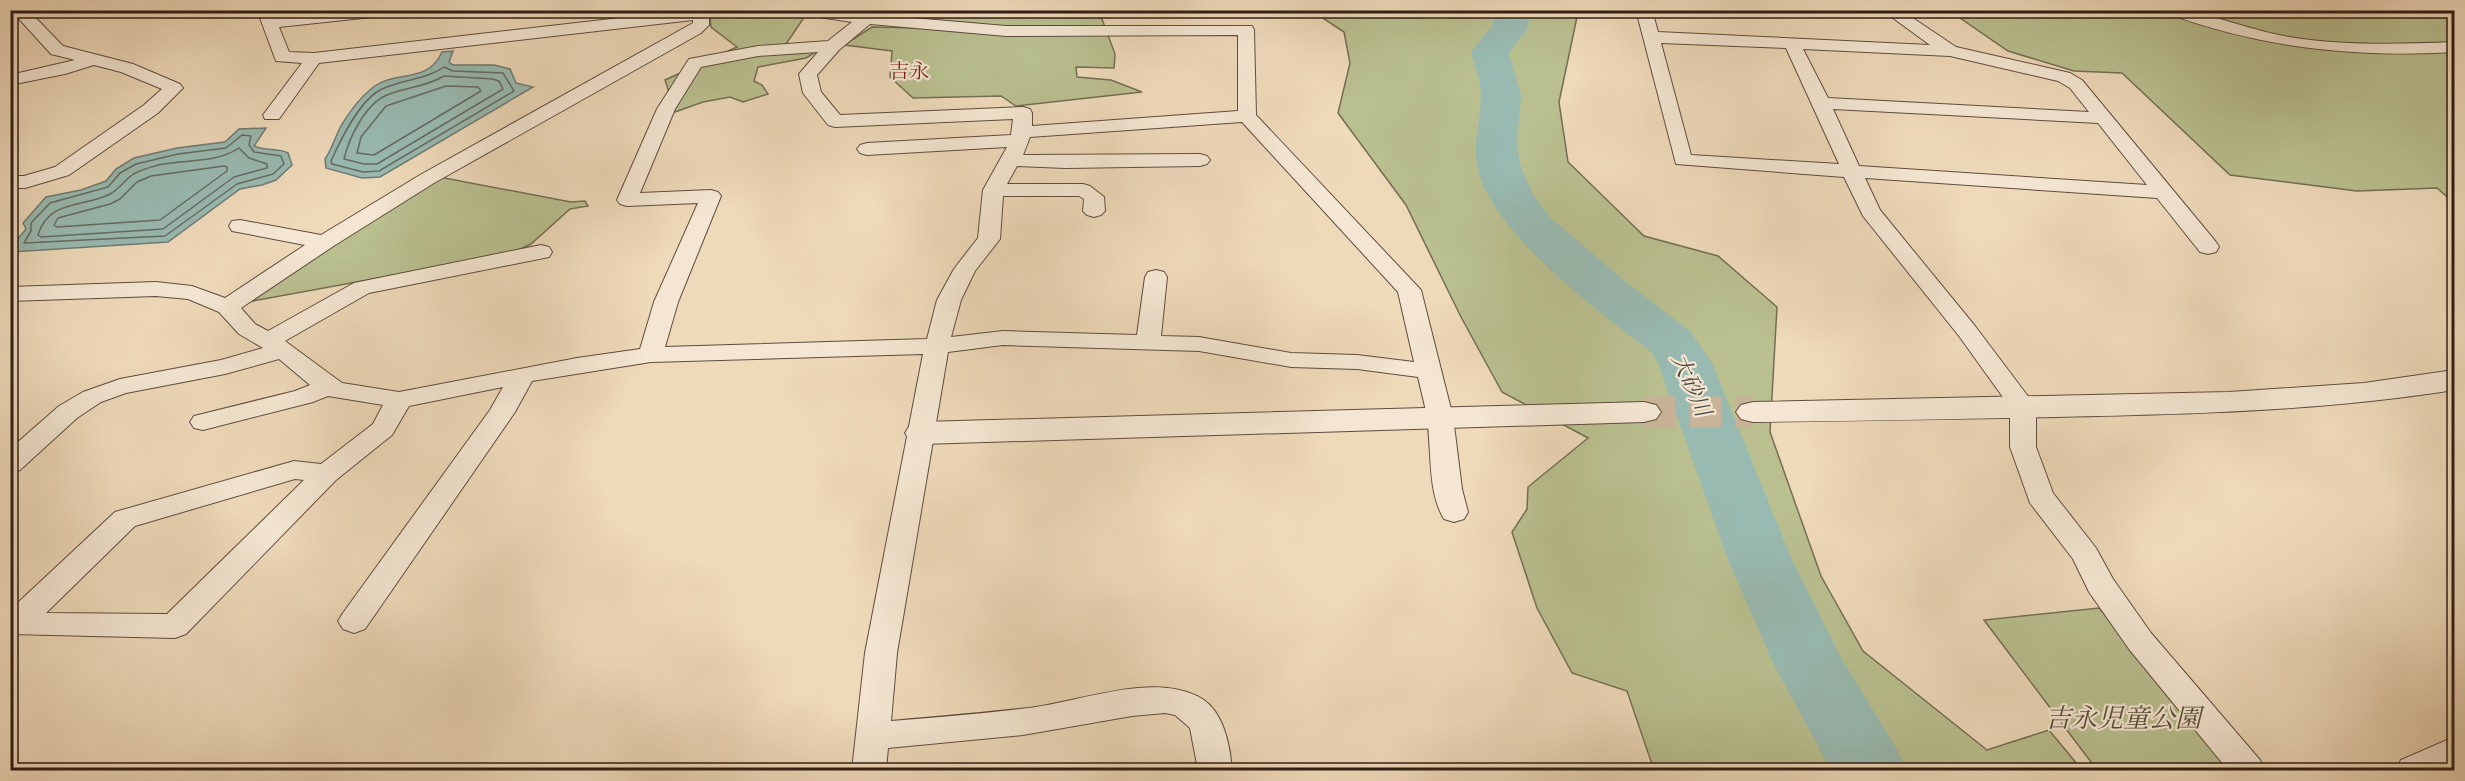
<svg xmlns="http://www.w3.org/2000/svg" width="2465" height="781" font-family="Alegreya,'Noto Serif JP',serif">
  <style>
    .green { fill: #b9bf8f; stroke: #746e52; stroke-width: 1.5 }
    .water { fill: #99bab1; stroke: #6f7b73; stroke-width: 1.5 }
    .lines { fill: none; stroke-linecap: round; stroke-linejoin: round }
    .shore { stroke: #646c64; stroke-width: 1.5 }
    .river { fill: #99bab1; fill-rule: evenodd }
    .tertiary-tunnel { stroke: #c8b398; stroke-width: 31; stroke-dasharray: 31 15; stroke-linecap: butt }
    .minor-casing { stroke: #5f4c3f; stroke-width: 2 }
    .tertiary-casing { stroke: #5f4c3f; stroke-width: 2 }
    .minor { fill: #f4e6d2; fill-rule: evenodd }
    .tertiary { fill: #f4e6d2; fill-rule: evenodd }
    .labels { text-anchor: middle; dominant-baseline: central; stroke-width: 4.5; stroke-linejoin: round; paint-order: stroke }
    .far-quarter-label { font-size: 20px; fill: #7a1f14; stroke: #f4e6d2 }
    .water-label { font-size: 22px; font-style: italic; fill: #4f4c44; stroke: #f4e6d2 }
    .near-park-label { font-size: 26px; font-style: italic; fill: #584e3a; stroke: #f4e6d2 }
  </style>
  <rect width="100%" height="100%" fill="#eed9b9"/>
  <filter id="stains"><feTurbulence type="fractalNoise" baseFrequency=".00333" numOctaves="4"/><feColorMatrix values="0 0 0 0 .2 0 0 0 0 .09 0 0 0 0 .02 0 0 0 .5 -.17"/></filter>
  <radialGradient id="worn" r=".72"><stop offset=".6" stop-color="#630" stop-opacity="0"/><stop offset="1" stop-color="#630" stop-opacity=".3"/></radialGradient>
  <!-- green -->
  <g class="green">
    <path d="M727,11H770L771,17L805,16L786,44L819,50L806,58L758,67L754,81L762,85L768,94L743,102L730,97L703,102L675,112L665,80L737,47L711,27L710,15Z"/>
    <path d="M932,11H1084L1102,19L1115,54L1114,68L1076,67L1077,77L1111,80L1142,92L1016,106L1001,96L913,98L890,77L892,51L844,45L872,27L917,28Z"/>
    <path d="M1312,11H1576L1577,17L1559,102L1568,162L1644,236L1718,256L1777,307L1770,432L1821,576L1863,651L1987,750L2049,730L2082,770H1654L1627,691L1572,673L1537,608L1512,532L1527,509L1528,487L1588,438L1502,392L1461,317L1406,205L1338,113L1350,63L1344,32Z"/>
    <path d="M1950,11H2454V203L2437,188L2357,191L2230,175L2122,73L2074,71L2008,51Z"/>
    <path d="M439,177L571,202L585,201L588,206L570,209L531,244L510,254L242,303Z"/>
    <path d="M2099,608L2237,770H2097L1984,620Z"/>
  </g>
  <!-- water -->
  <g class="water">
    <path d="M453,51L449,62L453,65H494L510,69L516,83L533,87L380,177L362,178L326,168L325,159C332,149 335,137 341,126C348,114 360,98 371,89C393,69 428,85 442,52Z"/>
    <path d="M266,128L254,146C266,152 277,147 288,153L292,165L276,180L262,185L240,189L168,242L11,252V247L26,229L23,223L46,197L81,190L106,181L116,169L134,158L177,148L225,142L239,129Z"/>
  </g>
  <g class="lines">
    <!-- shore -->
    <g class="shore">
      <path d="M444,67L453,71L503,73L514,91L379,171L363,172L332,164L331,161C341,139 360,99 382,89C403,79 425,80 444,67Z"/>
      <path d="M444,76L493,79L499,81L503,89L377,164H364L344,159C349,138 365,104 387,95C406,87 426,87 444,76Z"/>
      <path d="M446,86L478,87L481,91L374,155L357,153L361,137L386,106Z"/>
      <path d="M242,135L251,136L249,145L254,152L281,156L284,164L273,174L237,184L165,236L24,243L31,231V223L50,203L108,187L120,173L136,164L178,154L226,148Z"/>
      <path d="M239,148L249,158L267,164V168L234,177L163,229L41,237L38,235C49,199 83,208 110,194C119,189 124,181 132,175C139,170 149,168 158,165C185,159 215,164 239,148Z"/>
      <path d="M224,166L227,167V171L160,220L57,227L54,225L58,218L110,204L120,199L137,182L151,176Z"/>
    </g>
    <!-- river -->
    <path class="river" d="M1495,10H1530L1528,28L1509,53L1521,95L1517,145L1521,167L1532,193L1550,217L1621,278L1690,331L1712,363L1792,560L1839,654L1896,748L1907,770H1831L1774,665L1728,560L1658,363L1651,352C1599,311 1489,232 1477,165C1473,141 1481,120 1481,97C1481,82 1475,66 1471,52L1492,26Z"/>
    <!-- tertiary-tunnel -->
    <path class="tertiary-tunnel" d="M1644,412H1753"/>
    <defs>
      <g id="minor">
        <path d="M11,10H28L63,46L133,64L180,84L183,88L158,113L69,175L25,188H10V176H24L55,167L144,105L162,89L121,72L94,65L65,74L10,85V75L75,60L51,54Z"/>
        <path d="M257,10H273L276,17L341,10H399L391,15L279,27L289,52L314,53L690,10H709V25L701,33L434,183L332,247L241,308L255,324L268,331L354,283L541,245L549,247L552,252L549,257L369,293L285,341L342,383L399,392L577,358L640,349L654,302L698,203L627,206L620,204L617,200L657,109L689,59L758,46L828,41L852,22L819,17L817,14L819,10L1006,26H1252L1254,30L1256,115L1421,290L1453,417L1462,489L1468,512L1464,519L1454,522L1444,519C1427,491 1432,450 1427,418C1425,404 1421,391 1418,377L1357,369L1291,367L1199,351L1003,345L948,352L897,653L891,721C939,717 988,713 1036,707C1084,700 1151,674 1197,696C1223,708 1230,744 1232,770H1198L1190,728L1175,715L1165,713L1132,716L1023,735L888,748L886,770H852L865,653L923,354L651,362L532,381L515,412L365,629L354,633L343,629L338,621L343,613L490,410L503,387L409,406L392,435L336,480L186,634L175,638L10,634V610L115,512L294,461L321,464L373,424L383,405L328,396L313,402L203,430L194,428L190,422L194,416L295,391L310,385L279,359L225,374L126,393L101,402L77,418L20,470L10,473V449L59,406L83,392L120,379L221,360L263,348L239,334L219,312L188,299L156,296L10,301V287L156,282L192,286L225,298L305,245L232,231L229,226L232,221L240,220L321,235L420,175L693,23V20L319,63L279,119H265L263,115L302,63L276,61ZM870,24L1006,36L1238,35V111L1032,126V113L1030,109L1023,107L840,115L821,92L817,75L839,50ZM818,52L799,74L803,93L828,125L835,127L1013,119L1011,135L867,143L860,145L857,149L860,153L867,155L1007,147L983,190L978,238L954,269L937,300L927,339L665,347L678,302L721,196L718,192L711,190L640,193L675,109L701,67L758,56ZM1242,122L1398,292L1414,362L1357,355L1291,353L1199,337L1161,336L1167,277L1164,272L1156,270L1148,272L1145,277L1137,335L1003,331L951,337L961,300L975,271L1000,239L1003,196H1079L1084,199L1083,211L1087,215L1094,217L1101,215L1105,211L1104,197L1090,186L1083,184H1007L1017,166L1065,168L1200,166L1207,164L1210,160L1207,156L1200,154L1023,155L1030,137ZM295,479L304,480L167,614L46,613L135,526Z"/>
        <path d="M1636,10H1652L1658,32L1930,45L1882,10H1901L1956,47L2070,73L2082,80L2216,242L2219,247L2216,252L2208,254L2200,252L2157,198L1865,178L1880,210L1975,326L2036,407V447L2053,493L2096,548L2113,579L2151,633L2260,760L2265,770H2228L2129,649L2089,592L2073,559L2030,503L2010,447V407L1959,336L1863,216L1844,177L1676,164ZM1661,43L1786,48L1839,164L1691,155ZM1803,49L1950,56L2058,81L2070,88L2089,112L1828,98ZM1833,109L2098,123L2147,185L1859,166Z"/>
        <path d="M2164,10C2206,10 2247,30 2289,37C2344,46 2399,44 2454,42V52C2352,58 2263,48 2166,13Z"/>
        <path d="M2454,737V766L2446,770H2396L2401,760Z"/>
      </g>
      <g id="tertiary">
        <path d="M2454,370V390C2322,411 2190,414 2057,417C1955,419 1854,421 1753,422L1741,419L1736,412L1741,405L1753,402L2229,392L2364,383Z"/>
        <path d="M1644,402L1656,405L1661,412L1656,419L1644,422L922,444L910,441L905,433L910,425L922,422Z"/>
      </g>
    </defs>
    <!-- minor casing -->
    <use href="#minor" class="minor-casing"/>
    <!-- tertiary casing -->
    <use href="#tertiary" class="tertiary-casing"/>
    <!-- minor -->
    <use href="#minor" class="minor"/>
    <!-- tertiary -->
    <use href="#tertiary" class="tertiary"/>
  </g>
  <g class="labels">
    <!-- far-quarter labels -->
    <g class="far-quarter-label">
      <text x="909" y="71">吉永</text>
    </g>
    <!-- water labels -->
    <g class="water-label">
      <text transform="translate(1691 385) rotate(66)">大砂川</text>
    </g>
    <!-- near-park labels -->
    <g class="near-park-label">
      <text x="2123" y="718">吉永児童公園</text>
    </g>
  </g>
  <!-- margin -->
  <rect width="2465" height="781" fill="none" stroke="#eed9b9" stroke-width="36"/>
  <rect x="12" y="12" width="2441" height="757" fill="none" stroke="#2f1d16" stroke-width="3"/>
  <rect x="18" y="18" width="2429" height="745" fill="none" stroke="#2f1d16" stroke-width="1.5"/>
  <rect width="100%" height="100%" filter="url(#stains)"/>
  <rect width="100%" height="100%" fill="url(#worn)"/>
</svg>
